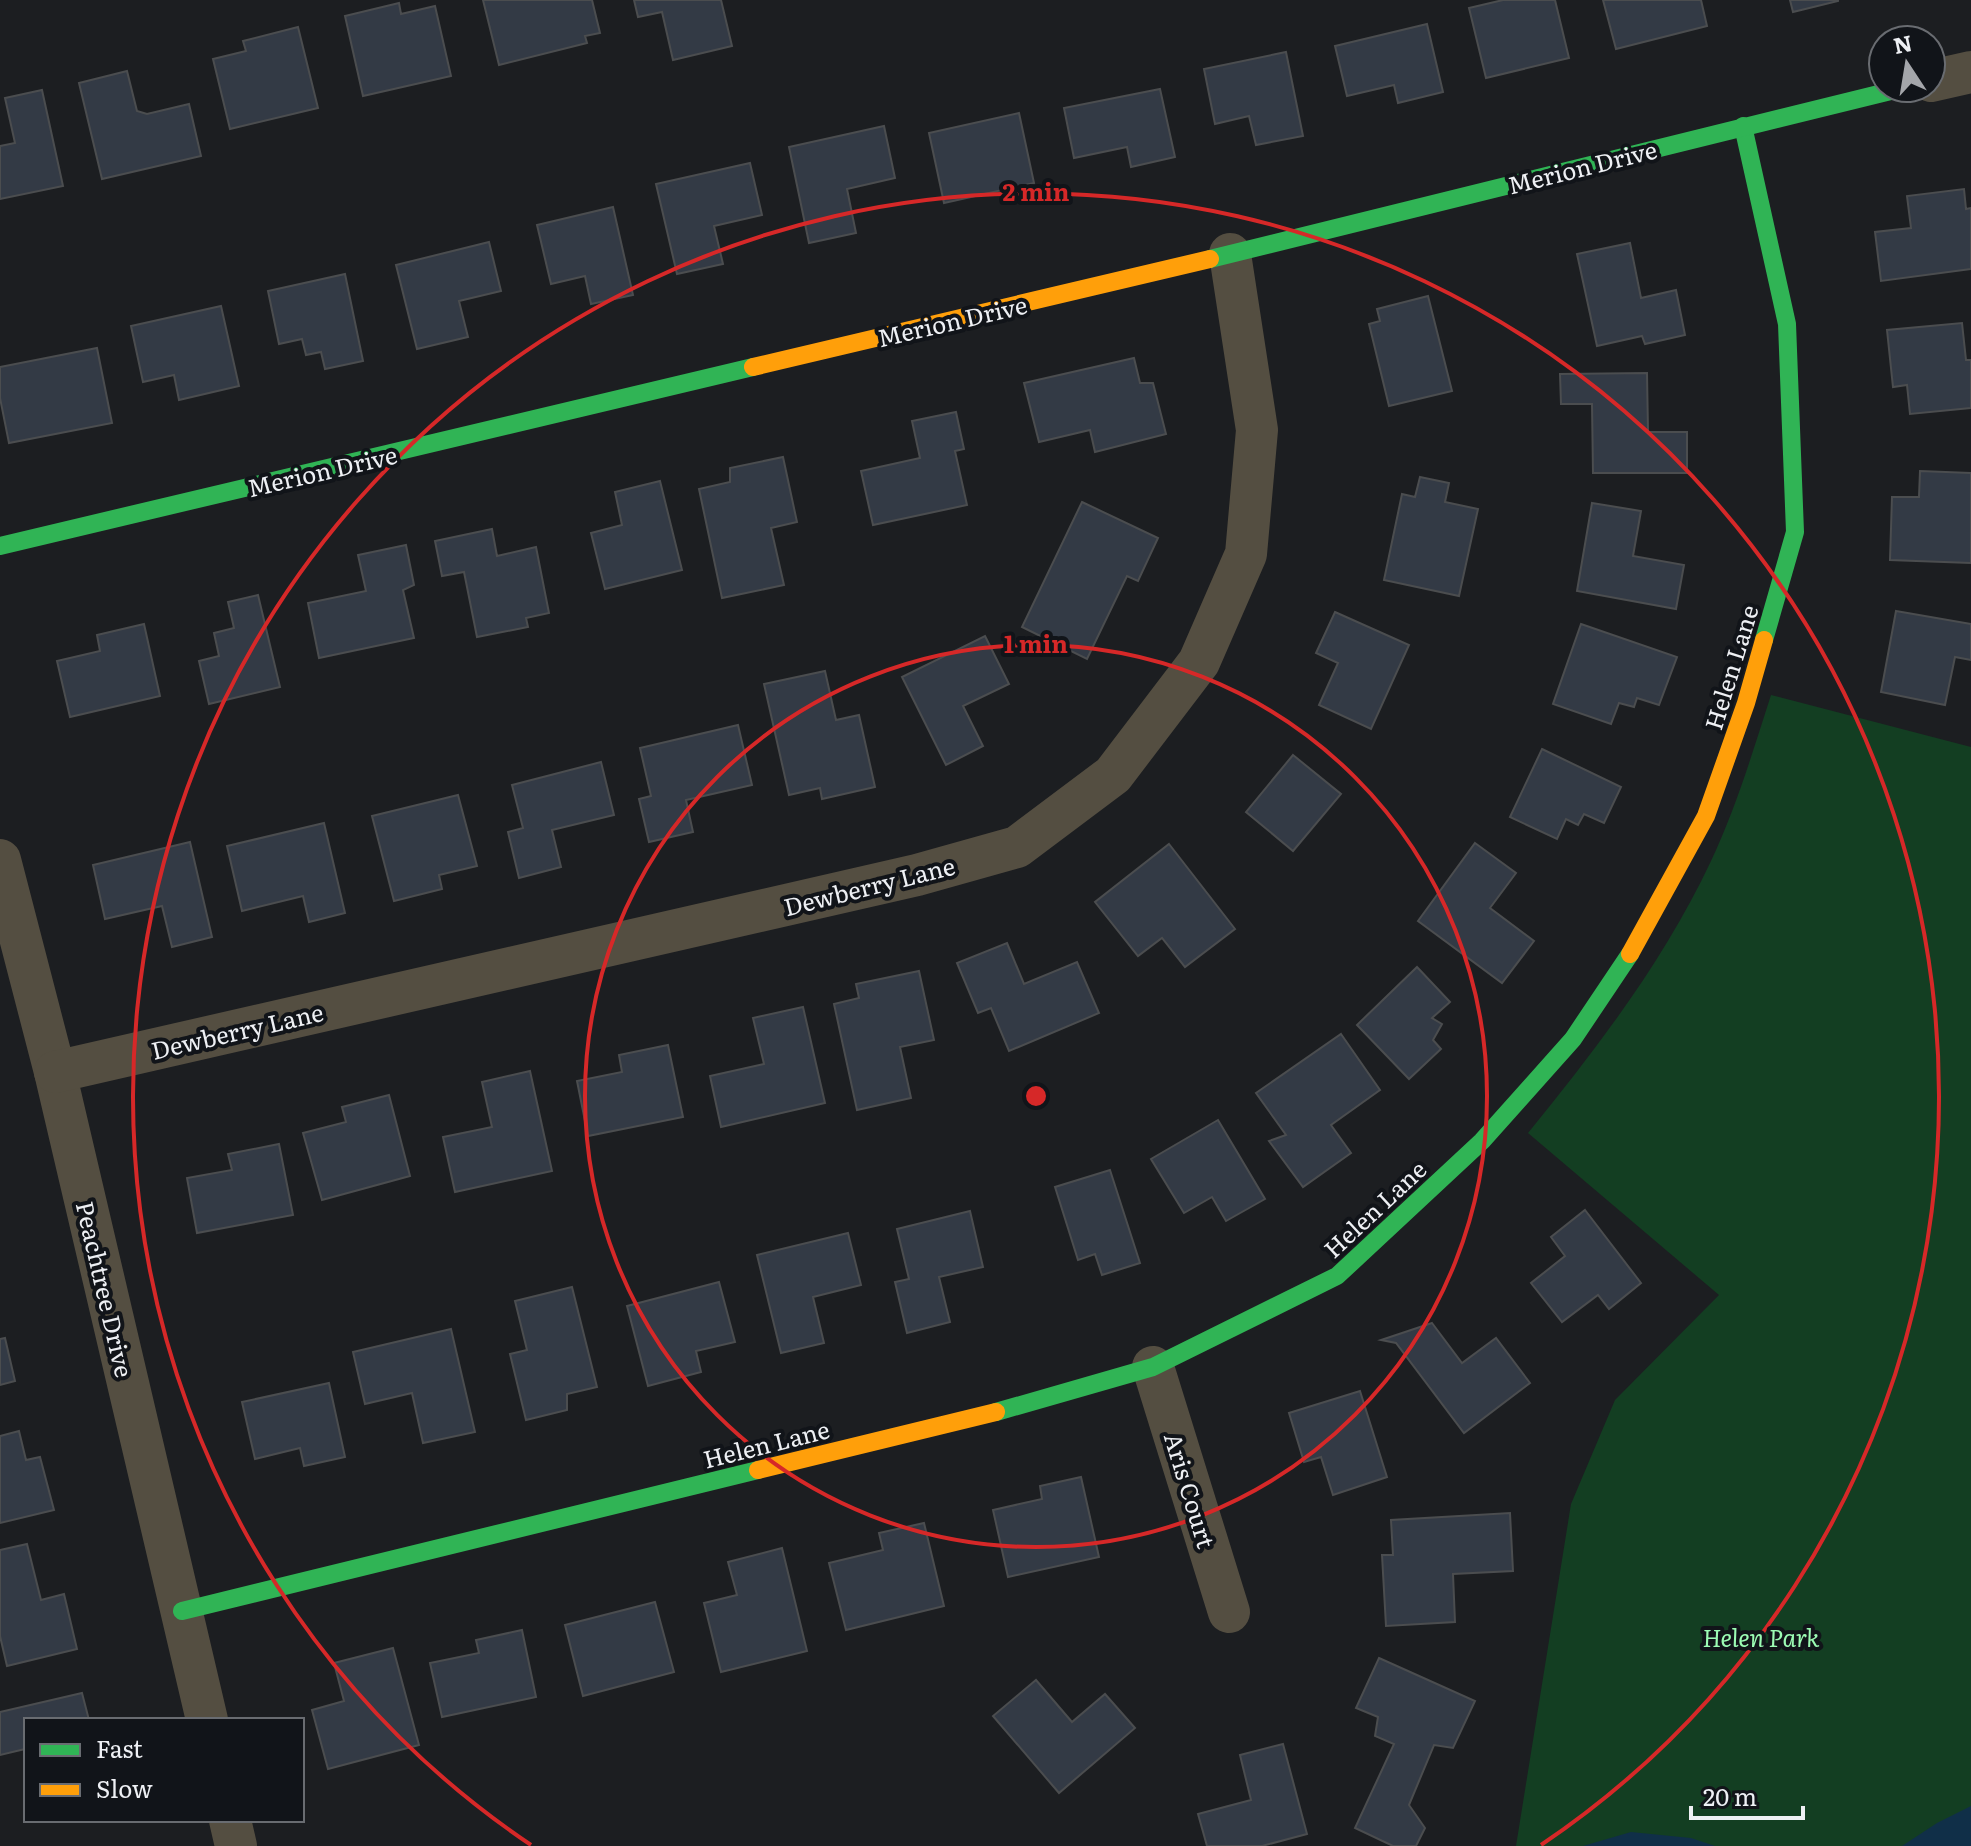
<svg xmlns="http://www.w3.org/2000/svg" width="1971" height="1846" font-family="Literata,serif">
  <style>
    .green { fill: #133e22 }
    .water { fill: #102f48 }
    .building { fill: #333a45; stroke: #4b4d4f; stroke-width: 2 }
    .lines { fill: none; stroke-linecap: round; stroke-linejoin: round }
    .street { stroke: #544e41; stroke-width: 42 }
    .fast { stroke: #30b455; stroke-width: 18 }
    .slow { stroke: #ff9f0a; stroke-width: 18 }
    .ring { fill: none; stroke: #d62828; stroke-width: 4 }
    .labels { text-anchor: middle; dominant-baseline: central; stroke-width: 8; stroke-linejoin: round; paint-order: stroke }
    .street-label { font-size: 24px; fill: #eef0f4; stroke: #111419 }
    .park-label { font-size: 24px; font-style: italic; fill: #9cfcb4; stroke: #111419 }
    .centre { fill: #d62828; stroke: #111419; stroke-width: 4 }
    .ring-label { font-size: 24px; text-anchor: middle; font-weight: bold; fill: #d62828; stroke: #111419; stroke-width: 8; stroke-linejoin: round; paint-order: stroke }
  </style>
  <rect width="100%" height="100%" fill="#1c1e21"/>
  <!-- green -->
  <path class="green" d="M1771,695L1971,747V1846H1516L1571,1504L1615,1400L1719,1295L1528,1133C1597,1048 1664,961 1711,861C1736,808 1753,751 1771,695Z"/>
  <!-- water -->
  <g class="water">
    <path d="M1971,1806V1846H1902L1937,1823Z"/>
    <path d="M1631,1832L1691,1838L1715,1846H1583Z"/>
  </g>
  <!-- building -->
  <g class="building">
    <path d="M483,0H592L600,33L585,36L587,43L499,65Z"/>
    <path d="M634,0H721L732,46L673,60L662,12L638,17Z"/>
    <path d="M1503,0H1555L1569,58L1486,78L1469,8Z"/>
    <path d="M1603,0H1701L1707,26L1616,49Z"/>
    <path d="M1790,0H1838V1L1793,12Z"/>
    <path d="M399,3L401,14L435,6L451,76L363,96L345,16Z"/>
    <path d="M1427,24L1443,92L1398,103L1394,85L1347,96L1335,46Z"/>
    <path d="M298,27L318,108L230,129L213,59L246,51L243,41Z"/>
    <path d="M1286,52L1303,136L1256,145L1249,116L1215,124L1204,69Z"/>
    <path d="M127,71L137,111L147,114L189,104L201,156L102,179L79,83Z"/>
    <path d="M1160,89L1175,157L1131,167L1127,147L1074,158L1064,108Z"/>
    <path d="M42,90L63,186L0,199V146L15,143L5,98Z"/>
    <path d="M1019,113L1034,183L944,203L929,133Z"/>
    <path d="M884,126L895,178L847,189L856,233L809,243L789,147Z"/>
    <path d="M750,163L762,215L714,226L723,264L677,274L656,184Z"/>
    <path d="M1964,189L1966,209L1971,208V269L1881,281L1875,232L1911,228L1907,196Z"/>
    <path d="M613,207L633,295L591,304L585,276L551,284L537,225Z"/>
    <path d="M489,242L501,291L459,301L468,337L417,349L396,265Z"/>
    <path d="M1630,243L1641,298L1676,290L1685,335L1645,344L1642,336L1597,346L1577,254Z"/>
    <path d="M345,274L363,361L325,369L321,352L306,355L302,339L279,344L268,291Z"/>
    <path d="M1428,296L1452,391L1389,406L1369,324L1380,321L1377,309Z"/>
    <path d="M221,306L239,386L179,400L174,375L143,382L131,326Z"/>
    <path d="M1962,323L1966,360H1971V408L1910,414L1907,385L1893,387L1887,330Z"/>
    <path d="M97,348L112,423L9,443L0,398V367Z"/>
    <path d="M1134,358L1140,383H1153L1166,434L1095,452L1090,430L1039,442L1024,383Z"/>
    <path d="M1647,373L1648,432H1687V473H1593L1592,404H1561L1560,374Z"/>
    <path d="M956,412L964,449L955,451L967,505L873,525L861,471L920,458L912,421Z"/>
    <path d="M783,457L797,522L771,528L784,585L722,598L699,489L730,482V468Z"/>
    <path d="M1920,471L1971,473V563L1890,560L1892,497H1919Z"/>
    <path d="M1420,477L1449,483L1445,502L1478,509L1459,596L1384,580L1402,494L1415,497Z"/>
    <path d="M660,481L682,570L605,589L591,533L622,525L615,492Z"/>
    <path d="M1082,502L1158,538L1138,581L1127,576L1087,659L1022,627Z"/>
    <path d="M1592,503L1641,511L1633,556L1684,565L1676,609L1577,591Z"/>
    <path d="M492,529L497,556L536,547L549,613L526,618L528,627L477,637L464,572L442,576L435,541Z"/>
    <path d="M406,545L414,585L403,590L414,638L319,658L308,603L366,591L358,555Z"/>
    <path d="M258,595L280,687L209,704L199,661L219,656L214,633L234,628L228,602Z"/>
    <path d="M1896,611L1971,624V660L1955,657L1945,705L1881,692Z"/>
    <path d="M1335,612L1409,645L1371,729L1319,705L1338,663L1316,653Z"/>
    <path d="M144,624L160,696L70,717L57,661L100,651L97,635Z"/>
    <path d="M1581,624L1677,657L1659,705L1637,698L1634,707L1619,703L1611,724L1553,704Z"/>
    <path d="M985,636L1009,684L963,706L983,746L946,765L902,677Z"/>
    <path d="M825,671L836,720L859,715L875,787L822,799L820,788L789,795L764,684Z"/>
    <path d="M738,725L752,785L686,800L693,832L649,842L639,799L651,796L640,748Z"/>
    <path d="M1542,749L1621,787L1604,823L1584,814L1578,825L1566,819L1557,839L1510,817Z"/>
    <path d="M1293,755L1341,794L1293,851L1246,812Z"/>
    <path d="M601,762L614,815L552,830L561,867L519,878L508,832L523,828L512,785Z"/>
    <path d="M458,795L477,866L439,875L442,889L394,901L372,816Z"/>
    <path d="M324,823L345,913L309,922L303,896L242,911L227,846Z"/>
    <path d="M190,842L212,937L172,947L162,906L105,919L93,865Z"/>
    <path d="M1475,843L1516,873L1490,908L1534,941L1502,983L1418,921Z"/>
    <path d="M1169,844L1235,929L1185,967L1162,938L1138,956L1095,902Z"/>
    <path d="M1007,943L1024,984L1077,962L1099,1013L1009,1051L991,1008L978,1013L957,963Z"/>
    <path d="M1417,967L1450,1002L1432,1018L1442,1024L1433,1040L1441,1049L1409,1079L1357,1025Z"/>
    <path d="M919,971L934,1040L900,1047L911,1098L857,1110L834,1004L859,998L856,984Z"/>
    <path d="M803,1007L825,1103L721,1127L710,1076L764,1064L753,1018Z"/>
    <path d="M1341,1034L1380,1090L1331,1125L1351,1153L1303,1187L1269,1141L1286,1135L1256,1093Z"/>
    <path d="M668,1045L683,1117L588,1136L577,1081L622,1072L619,1055Z"/>
    <path d="M530,1071L552,1171L455,1192L443,1137L492,1127L482,1082Z"/>
    <path d="M389,1095L410,1176L322,1200L303,1133L346,1122L342,1107Z"/>
    <path d="M1218,1120L1265,1199L1226,1221L1212,1197L1184,1213L1151,1159Z"/>
    <path d="M279,1144L293,1215L197,1233L187,1178L232,1170L228,1154Z"/>
    <path d="M1110,1170L1140,1263L1102,1275L1095,1254L1078,1260L1055,1187Z"/>
    <path d="M1585,1210L1641,1283L1609,1309L1598,1295L1562,1322L1531,1283L1565,1256L1551,1237Z"/>
    <path d="M970,1211L983,1267L939,1277L950,1322L907,1333L895,1282L909,1279L897,1229Z"/>
    <path d="M848,1233L861,1285L813,1297L824,1343L781,1353L757,1255Z"/>
    <path d="M719,1282L735,1342L696,1351L701,1372L648,1386L627,1306Z"/>
    <path d="M572,1287L597,1387L567,1394V1410L526,1420L510,1354L527,1350L515,1301Z"/>
    <path d="M1432,1323L1462,1363L1496,1338L1530,1383L1464,1433L1396,1343L1381,1340Z"/>
    <path d="M451,1329L475,1432L423,1443L412,1393L365,1404L353,1352Z"/>
    <path d="M5,1338L15,1381L0,1385V1339Z"/>
    <path d="M329,1383L345,1457L304,1466L300,1448L255,1459L242,1402Z"/>
    <path d="M1360,1391L1387,1477L1333,1495L1321,1457L1304,1462L1289,1413Z"/>
    <path d="M19,1431L26,1460L40,1457L54,1510L0,1523V1436Z"/>
    <path d="M1081,1477L1099,1557L1008,1577L993,1510L1042,1499L1040,1486Z"/>
    <path d="M1510,1513L1513,1571L1453,1574L1455,1622L1386,1626L1382,1555H1393L1391,1520Z"/>
    <path d="M924,1523L944,1606L846,1630L829,1563L883,1550L879,1533Z"/>
    <path d="M27,1544L41,1600L64,1594L77,1649L7,1666L0,1636V1550Z"/>
    <path d="M782,1548L807,1651L721,1672L704,1603L737,1595L728,1562Z"/>
    <path d="M655,1602L674,1672L583,1696L565,1625Z"/>
    <path d="M522,1630L536,1697L442,1717L430,1663L479,1653L476,1640Z"/>
    <path d="M393,1648L419,1745L328,1769L312,1710L344,1701L334,1663Z"/>
    <path d="M1379,1658L1475,1701L1453,1748L1434,1745L1409,1805L1425,1828L1416,1846H1393L1355,1828L1394,1744L1375,1736L1378,1717L1356,1708Z"/>
    <path d="M1036,1680L1072,1722L1105,1694L1135,1728L1059,1793L993,1716Z"/>
    <path d="M82,1693L89,1720H26V1754L25,1749L0,1755V1712Z"/>
    <path d="M1283,1744L1307,1834L1262,1846H1207L1198,1814L1251,1800L1240,1755Z"/>
  </g>
  <g class="lines">
    <!-- street -->
    <g class="street">
      <path d="M1931,81L1971,72"/>
      <path d="M0,860L55,1072L207,1720"/>
      <path d="M55,1072L917,875L1017,847L1113,775L1199,662L1246,554L1257,430L1230,254"/>
      <path d="M1153,1367L1229,1612"/>
      <path d="M230,1820L236,1846"/>
    </g>
    <!-- fast -->
    <g class="fast">
      <path d="M1743,126L1787,324L1795,532L1764,640"/>
      <path d="M1210,259L1903,88"/>
      <path d="M0,546L753,367"/>
      <path d="M996,1412L1153,1367L1337,1276L1482,1141L1573,1039L1630,954"/>
      <path d="M182,1611L758,1470"/>
    </g>
    <!-- slow -->
    <g class="slow">
      <path d="M753,367L1210,259"/>
      <path d="M1630,954L1706,816L1746,703L1764,640"/>
      <path d="M758,1470L996,1412"/>
    </g>
  </g>
  <!-- distance rings -->
  <g class="ring">
    <circle cx="1036" cy="1096" r="451"/>
    <path d="M531 1845A903 903 0 1 1 1541 1845"/>
  </g>
  <g class="labels">
    <!-- street labels -->
    <g class="street-label">
      <text transform="translate(1582 166) rotate(-14)">Merion Drive</text>
      <text transform="translate(952 320) rotate(-13)">Merion Drive</text>
      <text transform="translate(322 470) rotate(-13)">Merion Drive</text>
      <text transform="translate(1730 667) rotate(-73)">Helen Lane</text>
      <text transform="translate(869 885) rotate(-14)">Dewberry Lane</text>
      <text transform="translate(237 1030) rotate(-13)">Dewberry Lane</text>
      <text transform="translate(1374 1208) rotate(-43)">Helen Lane</text>
      <text transform="translate(106 1289) rotate(77)">Peachtree Drive</text>
      <text transform="translate(766 1443) rotate(-14)">Helen Lane</text>
      <text transform="translate(1191 1490) rotate(73)">Aris Court</text>
    </g>
    <!-- park labels -->
    <g class="park-label">
      <text x="1761" y="1636">Helen Park</text>
    </g>
  </g>
  <circle cx="1036" cy="1096" r="12" class="centre"/>
  <g class="ring-label">
    <text x="1036" y="201">2 min</text>
    <text x="1036" y="653">1 min</text>
  </g>
  <!-- legend -->
  <rect x="24" y="1718" width="280" height="104" fill="#111419" stroke="#696c71" stroke-width="2"/>
  <rect x="40" y="1744" width="40" height="12" fill="#30b455" stroke="#696c71" stroke-width="2"/>
  <text x="96" y="1758" font-size="24" fill="#eef0f4">Fast</text>
  <rect x="40" y="1784" width="40" height="12" fill="#ff9f0a" stroke="#696c71" stroke-width="2"/>
  <text x="96" y="1798" font-size="24" fill="#eef0f4">Slow</text>
  <!-- north arrow -->
  <g transform="translate(1907 64) rotate(348)"><circle r="38" fill="#111419" stroke="#696c71" stroke-width="2"/>
  <path d="M0-6L14 30L0 20L-14 30Z" fill="#a4a6aa"/>
  <text y="-12" font-size="22" font-weight="bold" text-anchor="middle" fill="#eef0f4">N</text>
  </g>
  <!-- scale -->
  <path d="M1691 1806v12h112v-12" fill="none" stroke="#eef0f4" stroke-width="4"/>
  <text x="1703" y="1806" font-size="24" fill="#eef0f4" stroke="#111419" stroke-width="6" paint-order="stroke">20 m</text>
</svg>
